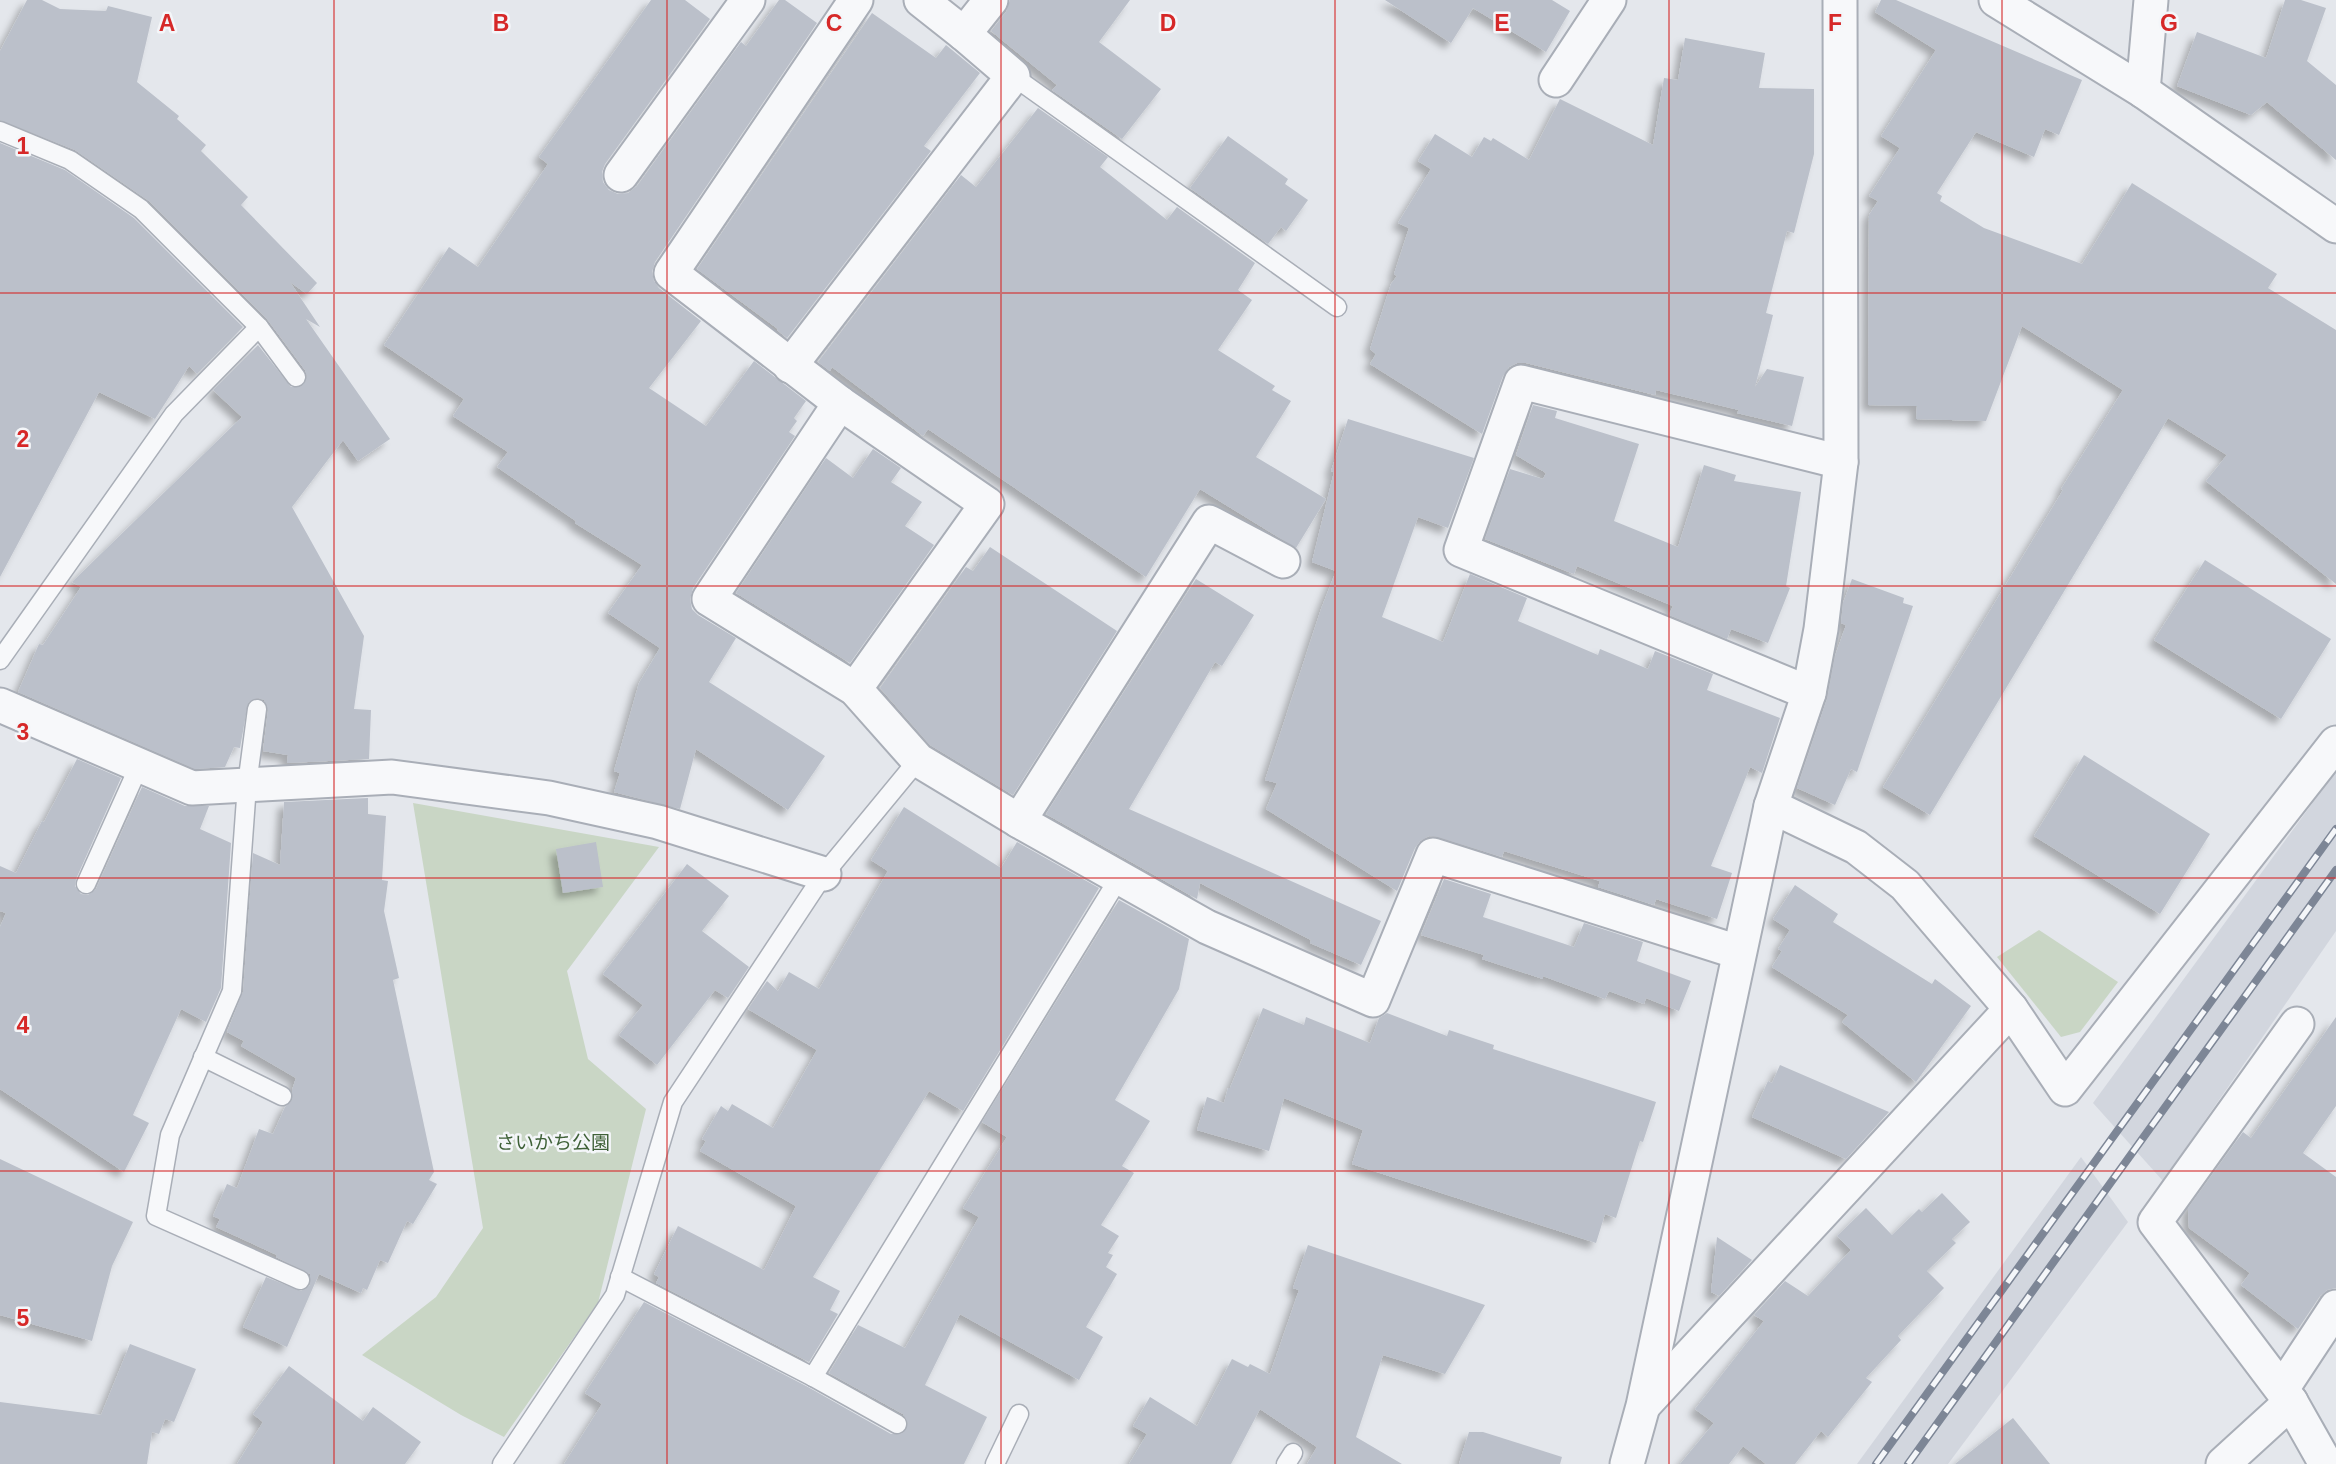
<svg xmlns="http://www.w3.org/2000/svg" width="2336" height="1464" font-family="Helvetica,'Noto Sans JP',sans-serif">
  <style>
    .built { fill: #d2d6de }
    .green { fill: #c9d6c5 }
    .building { fill: #bbc0ca; filter: url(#shadow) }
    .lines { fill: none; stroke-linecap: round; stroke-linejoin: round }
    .lane-casing { stroke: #a9aeb7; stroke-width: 21 }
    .street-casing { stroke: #a9aeb7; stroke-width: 37 }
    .lane { stroke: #f7f8fa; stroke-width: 18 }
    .street { stroke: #f7f8fa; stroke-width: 33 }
    .rail-casing { stroke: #7d8696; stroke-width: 8 }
    .rail { stroke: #f4f6f9; stroke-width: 5; stroke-dasharray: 16; stroke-linecap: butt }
    .grid { fill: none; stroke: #d62828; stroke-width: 2; stroke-opacity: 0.55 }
    .labels { text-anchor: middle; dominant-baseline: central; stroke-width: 5; stroke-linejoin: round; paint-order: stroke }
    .park-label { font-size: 19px; fill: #3f6138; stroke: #f4f6f9 }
    .grid-label { font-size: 23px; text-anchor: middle; font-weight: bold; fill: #d62828; stroke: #f4f6f9; stroke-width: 5; stroke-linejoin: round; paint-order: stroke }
  </style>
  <defs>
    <filter id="shadow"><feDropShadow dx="-6" dy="6" stdDeviation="3.5" flood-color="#0004"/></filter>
  </defs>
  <rect width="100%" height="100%" fill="#e4e7ec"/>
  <!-- built -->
  <g class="built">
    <path d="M2336,771V931L2163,1181L2093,1103Z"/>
    <path d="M2081,1157L2128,1222L1948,1464H1857Z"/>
  </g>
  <!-- green -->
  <g class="green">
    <path d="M413,803L659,847L567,971L588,1059L646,1109L598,1303L504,1437L461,1415L362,1355L436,1297L483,1228Z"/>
    <path d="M2039,930L2118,982L2080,1032L2061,1037L1997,957Z"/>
  </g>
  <!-- building -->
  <g class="building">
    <path d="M27,0H42L60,9L106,11L108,6L152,17L137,82L179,116L177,119L206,145L201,151L248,197L241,205L317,283L307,294L290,282L320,327L306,319L390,439L358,461L343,440L292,507L364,636L354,709L371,710L369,759L287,763L288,755L263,751L268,710L264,700L258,698L248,703L240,748L234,747L225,767L195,769L18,692L39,644L43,645L81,587L72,582L242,417L213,390L258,345L291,387L302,386L307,376L305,370L267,319L149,201L75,150L0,120V51Z"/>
    <path d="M651,0H685L710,19L605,164L602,172L603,182L609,190L618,194L628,193L637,186L741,42L746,46L779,0H785L817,23L655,262L652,272L654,281L659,288L701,321L649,388L706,426L754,361L806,401L794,418L797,421L789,432L795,436L693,588L690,599L692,609L698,615L736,638L709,682L825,756L788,810L696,749L680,809L614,792L620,773L614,771L639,683L660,648L608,613L642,565L575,523L576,521L497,467L508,452L453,416L464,399L384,345L449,247L478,267L548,164L539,157Z"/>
    <path d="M1010,0H1130L1099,42L1161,89L1122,139L1052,90L1057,85L991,31L1006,12Z"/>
    <path d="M1385,0H1552L1570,11L1546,52L1473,8L1451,43Z"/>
    <path d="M1881,0H1896L2082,80L2059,135L2045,129L2034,157L1976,132L1937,193L1942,196L1940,201L1984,228L2082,264L2132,183L2277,274L2268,288L2336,330V584L2206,481L2227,455L2168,418L1930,815L1883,787L2063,490L2061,489L2123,390L2022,326L1986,421L1916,419L1917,406L1868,405L1869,215L1878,201L1869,196L1900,148L1881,136L1936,50L1875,12Z"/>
    <path d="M2285,0H2301L2326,8L2307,61L2336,85V160L2267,102L2251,115L2177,86L2197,32L2266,58Z"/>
    <path d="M872,13L936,58L946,45L980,73L924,146L931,151L787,338L777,330L778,329L697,269Z"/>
    <path d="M1685,38L1765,53L1759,88L1814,89V154L1794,233L1787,231L1766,313L1773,315L1755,387L1767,369L1804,377L1792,426L1737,413L1739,410L1656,390L1655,395L1526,363H1517L1509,367L1503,376L1482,434L1370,364L1376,354L1370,349L1391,284L1397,276L1394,274L1409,228L1398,223L1431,169L1418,161L1435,134L1472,157L1484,137L1491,141L1493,138L1529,160L1560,99L1653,145L1664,78L1678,80Z"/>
    <path d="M1038,108L1108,157L1100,167L1167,220L1177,207L1255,263L1238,290L1252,300L1218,350L1275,386L1272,390L1291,401L1256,457L1326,499L1296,548L1200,489L1146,577L928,429L923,436L832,367L830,371L818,362L961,175L976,187Z"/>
    <path d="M1228,136L1288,179L1285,184L1308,200L1286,231L1281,227L1268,244L1190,188Z"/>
    <path d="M0,143L65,170L134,218L243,327L197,374L189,366L155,419L99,392L0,577Z"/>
    <path d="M1533,405L1557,411L1555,418L1639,444L1614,521L1678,547L1704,465L1736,475L1734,481L1801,492L1786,586L1790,588L1768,643L1731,629L1727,639L1669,615L1673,606L1577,566L1574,574L1485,539L1510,469L1543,479L1546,473L1516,455Z"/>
    <path d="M1348,419L1474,458L1448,528L1418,517L1382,617L1443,642L1470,574L1527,598L1518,621L1598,655L1600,649L1648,669L1655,651L1713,674L1707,690L1780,718L1762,773L1750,767L1711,866L1732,873L1717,919L1656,899L1654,905L1598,887L1600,881L1504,851L1502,857L1438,837L1429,836L1420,841L1415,848L1397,891L1266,809L1277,783L1265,780L1321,609L1336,571L1312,562L1334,472L1331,471Z"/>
    <path d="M873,449L901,468L891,482L922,502L905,526L934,545L850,663L736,593L826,458L853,478Z"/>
    <path d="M990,547L1117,631L1013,795L930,745L880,688L966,567L973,571Z"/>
    <path d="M2205,560L2331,639L2281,719L2154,640Z"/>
    <path d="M1196,579L1254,615L1222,666L1215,662L1129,809L1381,921L1361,965L1310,943L1311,940L1200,883L1197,899L1046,814Z"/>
    <path d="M1852,579L1904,598L1903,603L1913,606L1857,772L1851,769L1835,805L1797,788L1827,699L1835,656L1846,625L1841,623L1843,603Z"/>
    <path d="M2084,755L2210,834L2160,914L2034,836Z"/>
    <path d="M77,759L121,778L76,879L75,886L81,894L88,895L96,889L142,787L185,806H209L200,829L231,843L221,988L206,1022L181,1009L133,1115L149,1123L124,1172L0,1089V927L6,913L0,911V866L16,873L42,821L44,822Z"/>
    <path d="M368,798V814L386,816L382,880L388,881L384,911L399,978L393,980L434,1172L429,1180L437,1184L413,1224L407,1221L388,1263L380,1260L367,1290L363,1288L361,1293L319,1274L287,1347L243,1327L266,1277L301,1291L310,1285V1274L276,1257L277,1255L216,1227L220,1219L213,1216L227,1184L237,1188L259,1129L273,1134L285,1107L292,1100V1090L296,1078L241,1046L244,1041L227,1032L243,992L253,853L280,865L284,802Z"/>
    <path d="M904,807L1001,868L1017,842L1099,888L963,1111L929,1091L813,1277L840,1291L830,1310L838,1314L809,1362L656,1283L659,1277L654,1274L678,1226L764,1270L796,1206L700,1151L706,1141L702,1139L721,1106L728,1111L732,1104L773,1128L817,1050L748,1009L767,981L778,991L789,972L819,989L888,871L871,860Z"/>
    <path d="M596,842L603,887L563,893L556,849Z"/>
    <path d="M687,864L729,896L702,931L749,967L728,998L715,990L657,1065L619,1035L643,1005L603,974Z"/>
    <path d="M1444,879L1491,894L1483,917L1574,947L1584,923L1643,942L1637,961L1691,981L1679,1011L1646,998L1644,1004L1609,991L1605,999L1543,976V979L1482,959L1484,955L1421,935Z"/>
    <path d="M1795,885L1838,914L1833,922L1932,984L1935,979L1971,1006L1916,1082L1842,1022L1848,1015L1772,967L1782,951L1778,949L1790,930L1773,919Z"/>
    <path d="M1119,900L1189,939L1179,989L1115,1100L1150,1121L1122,1166L1134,1173L1101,1225L1119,1236L1108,1253L1113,1255L1106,1267L1117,1274L1086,1327L1103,1337L1079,1380L960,1314L925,1385L987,1417L964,1464H564L602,1404L585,1393L644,1302L808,1387L891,1434L903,1433L908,1423L903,1414L829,1373L858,1325L905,1348L979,1217L963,1208L1007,1137L982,1122Z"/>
    <path d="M1263,1008L1304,1025L1306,1017L1370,1043L1379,1018L1387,1013L1447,1036L1449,1030L1494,1045L1493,1049L1656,1102L1643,1142L1640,1141L1616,1218L1605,1214L1596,1243L1352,1164L1363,1130L1284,1098L1269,1151L1197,1130L1207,1097L1224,1103L1228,1088H1230Z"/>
    <path d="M2336,1017V1106L2303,1153L2336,1177V1288L2327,1290L2320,1296L2298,1329L2241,1285L2250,1273L2189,1228L2188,1208L2243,1132L2251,1138Z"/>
    <path d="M1780,1065L1889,1112L1846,1159L1752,1117L1768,1081L1772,1083Z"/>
    <path d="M0,1159L133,1222L112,1266L92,1341L0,1315Z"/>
    <path d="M1942,1193L1970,1222L1952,1239L1956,1243L1927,1271L1944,1288L1898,1336L1901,1340L1866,1378L1872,1382L1828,1437L1821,1431L1795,1464H1766L1743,1446L1729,1464H1680L1714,1423L1695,1409L1764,1321L1754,1315L1785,1281L1808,1296L1851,1250L1837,1236L1866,1208L1892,1235L1919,1209L1922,1212Z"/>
    <path d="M1717,1237L1752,1260L1719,1296L1711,1292Z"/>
    <path d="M1308,1245L1485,1305L1445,1374L1383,1355L1356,1437L1402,1464H1307L1317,1447L1260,1409L1231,1464H1129L1147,1434L1133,1426L1150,1397L1197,1426L1232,1359L1248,1367L1250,1364L1270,1374L1299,1290L1293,1288Z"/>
    <path d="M130,1344L196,1369L174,1422L165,1419L159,1434L152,1432L147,1464H0V1402L101,1415Z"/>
    <path d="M289,1366L363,1421L373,1407L421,1442L405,1464H237L263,1422L253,1414Z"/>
    <path d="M2013,1418L2050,1464H1955Z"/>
    <path d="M1469,1432H1483L1562,1457L1560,1464H1459Z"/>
  </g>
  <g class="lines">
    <defs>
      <g id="lane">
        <path d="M1013,76L1337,307"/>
        <path d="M0,131L70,160L141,209L259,327L296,377"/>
        <path d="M0,660L174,414L259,327"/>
        <path d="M257,709L247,785L232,991L170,1135L156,1216L300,1280"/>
        <path d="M86,884L139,766"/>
        <path d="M203,1057L282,1096"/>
        <path d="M620,1277L813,1377L897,1424"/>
        <path d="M813,1377L1119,878"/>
        <path d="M502,1464L615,1295L673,1102L824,874L918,760"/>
        <path d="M995,1464L1019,1414"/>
        <path d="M1286,1464L1293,1453"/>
      </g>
      <g id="street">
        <path d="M1996,0L2143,91L2336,226"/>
        <path d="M964,34L991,0"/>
        <path d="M1556,80L1609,0"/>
        <path d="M2143,91L2151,0"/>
        <path d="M621,175L748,0"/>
        <path d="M790,366L1013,76L964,34L921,0"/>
        <path d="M840,403L709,599L855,689L918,760L1019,821L1207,927L1373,1000L1433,855L1738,952"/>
        <path d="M855,689L987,504L840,403L671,273L856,0"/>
        <path d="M1809,693L1461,550L1521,382L1841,462"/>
        <path d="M0,705L192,788L392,777L549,798L658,822L824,874"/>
        <path d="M1771,806L1856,847L1905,885L2011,1009L2065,1089L2336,743"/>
        <path d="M1019,821L1209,522L1283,561"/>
        <path d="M2282,1389L2336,1307"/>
        <path d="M2291,1402L2155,1222L2297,1024"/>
        <path d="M1644,1405L2011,1009"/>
        <path d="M1627,1464L1643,1406L1771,806L1809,693L1821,629L1841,462L1840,0"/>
        <path d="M2223,1464L2291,1402L2326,1464"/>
      </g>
    </defs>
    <!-- lane casing -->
    <use href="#lane" class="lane-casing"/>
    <!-- street casing -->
    <use href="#street" class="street-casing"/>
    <!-- lane -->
    <use href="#lane" class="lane"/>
    <!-- street -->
    <use href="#street" class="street"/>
    <defs>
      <g id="rail">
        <path d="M1876,1464L2336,829"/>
        <path d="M1908,1464L2336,870"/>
      </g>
    </defs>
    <!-- rail casing -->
    <use href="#rail" class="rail-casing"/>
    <!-- rail -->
    <use href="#rail" class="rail"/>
  </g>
  <!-- grid -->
  <path class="grid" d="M334,0V1464M667,0V1464M1001,0V1464M1335,0V1464M1669,0V1464M2002,0V1464M0,293H2336M0,586H2336M0,878H2336M0,1171H2336"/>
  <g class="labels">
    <!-- park labels -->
    <g class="park-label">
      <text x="553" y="1142">さいかち公園</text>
    </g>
  </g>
  <g class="grid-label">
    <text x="167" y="31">A</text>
    <text x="501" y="31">B</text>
    <text x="834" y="31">C</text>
    <text x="1168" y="31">D</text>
    <text x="1502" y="31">E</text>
    <text x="1835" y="31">F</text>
    <text x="2169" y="31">G</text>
    <text x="23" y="154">1</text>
    <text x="23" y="447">2</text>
    <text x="23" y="740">3</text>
    <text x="23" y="1033">4</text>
    <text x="23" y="1326">5</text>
  </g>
</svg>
